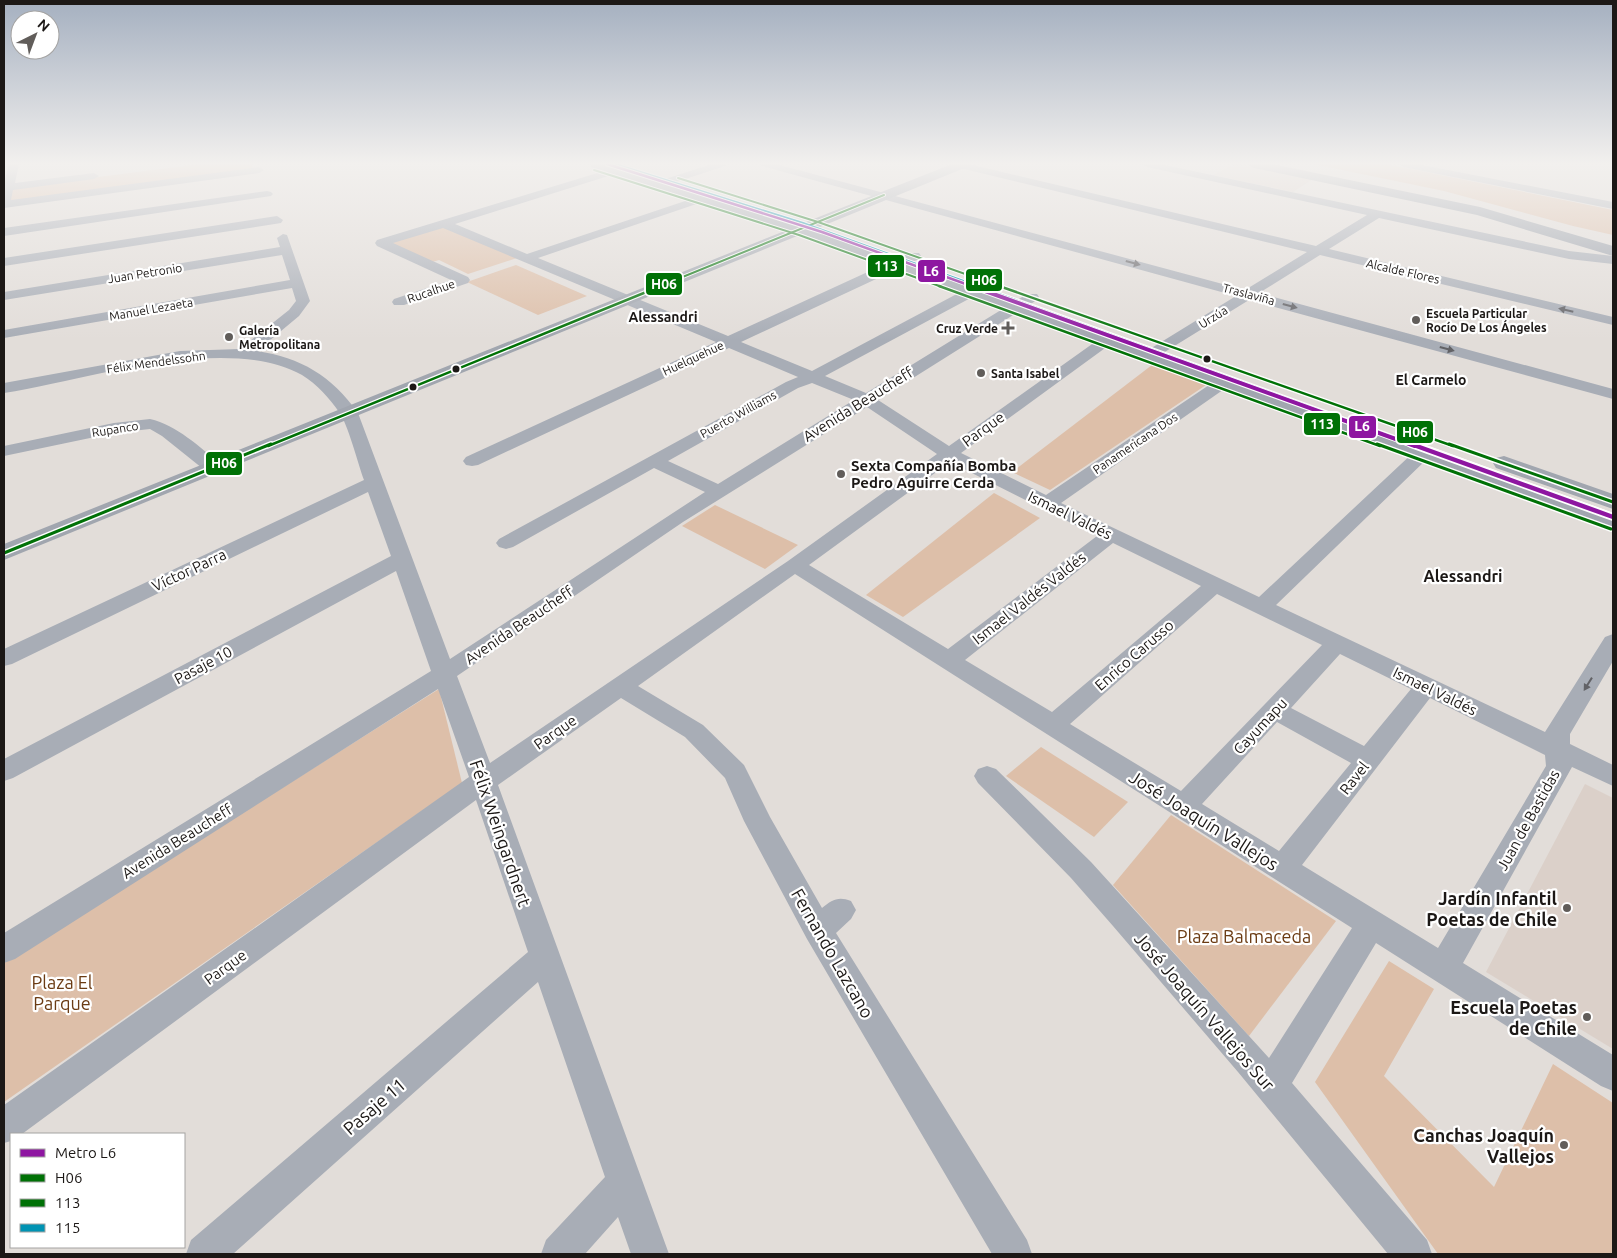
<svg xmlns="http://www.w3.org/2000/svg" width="1617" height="1258" font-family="Ubuntu,sans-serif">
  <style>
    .built { fill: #dbd0c9 }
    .green { fill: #ddbfa9 }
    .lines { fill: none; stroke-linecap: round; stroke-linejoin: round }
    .minor { fill: #a8adb6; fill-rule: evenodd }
    .major { fill: #a1a6af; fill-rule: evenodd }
    .highway { fill: #9ba1ab; fill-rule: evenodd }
    .bus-1-far2-casing { stroke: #fff; stroke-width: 4 }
    .bus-1-far1-casing { stroke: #fff; stroke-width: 5 }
    .bus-1-casing { stroke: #fff; stroke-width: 6 }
    .bus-2-far2-casing { stroke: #fff; stroke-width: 4 }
    .bus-2-far1-casing { stroke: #fff; stroke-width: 5 }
    .bus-2-casing { stroke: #fff; stroke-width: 6 }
    .bus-3-far2-casing { stroke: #fff; stroke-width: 4 }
    .bus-3-far1-casing { stroke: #fff; stroke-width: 5 }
    .bus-3-casing { stroke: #fff; stroke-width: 6 }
    .bus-1-far2 { stroke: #007106; stroke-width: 2 }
    .bus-1-far1 { stroke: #007106; stroke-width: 2.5 }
    .bus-1 { stroke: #007106; stroke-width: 3 }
    .bus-2-far2 { stroke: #007106; stroke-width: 2 }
    .bus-2-far1 { stroke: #007106; stroke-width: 2.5 }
    .bus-2 { stroke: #007106; stroke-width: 3 }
    .bus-3-far2 { stroke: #0093b3; stroke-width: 2 }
    .bus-3-far1 { stroke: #0093b3; stroke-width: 2.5 }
    .bus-3 { stroke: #0093b3; stroke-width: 3 }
    .metro-1-far2-casing { stroke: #fff; stroke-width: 4.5 }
    .metro-1-far1-casing { stroke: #fff; stroke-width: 6 }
    .metro-1-casing { stroke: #fff; stroke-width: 8 }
    .metro-1-far2 { stroke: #8e16a1; stroke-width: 2.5 }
    .metro-1-far1 { stroke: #8e16a1; stroke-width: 4 }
    .metro-1 { stroke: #8e16a1; stroke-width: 4.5 }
    .oneway { fill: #626266 }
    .poi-dot { fill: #615d5a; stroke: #fff; stroke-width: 2 }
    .bus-dot { fill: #1c1816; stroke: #fff; stroke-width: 2 }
    .labels { text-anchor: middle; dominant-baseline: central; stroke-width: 4.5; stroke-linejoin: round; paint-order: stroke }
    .far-street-label { font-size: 12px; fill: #1c1816; stroke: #fff }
    .far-poi-label { font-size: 12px; font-weight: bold; fill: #1c1816; stroke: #fff; text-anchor: start }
    .far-neighbourhood-label { font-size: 14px; font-weight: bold; fill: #1c1816; stroke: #fff }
    .street-label { font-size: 15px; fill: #1c1816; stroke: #fff }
    .poi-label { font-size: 15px; font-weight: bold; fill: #1c1816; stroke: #fff; text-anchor: start }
    .neighbourhood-label { font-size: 16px; font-weight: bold; fill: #1c1816; stroke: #fff }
    .near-street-label { font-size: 18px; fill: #1c1816; stroke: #fff }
    .near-poi-label { font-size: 18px; font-weight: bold; fill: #1c1816; stroke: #fff; text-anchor: end }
    .near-park-label { font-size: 18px; fill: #6b3b13; stroke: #fff }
    .line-badge { stroke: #fff; stroke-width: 2 }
    .badge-label { font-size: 14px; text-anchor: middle; font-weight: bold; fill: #fff }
  </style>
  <rect width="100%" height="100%" fill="#e2ddd9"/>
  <!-- built -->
  <g class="built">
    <path d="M1234,164H1239L1313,179L1293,192L1214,175Z"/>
    <path d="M1585,784L1613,798V1049L1486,972Z"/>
  </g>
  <!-- green -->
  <g class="green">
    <path d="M200,164H251L253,169L9,203L12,188Z"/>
    <path d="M1313,164H1386L1613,210V235L1573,226L1444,191Z"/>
    <path d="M441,226L517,258L468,274L439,260L429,263L385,243Z"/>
    <path d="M516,265L587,296L538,315L467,282Z"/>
    <path d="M1152,365L1206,385L1050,490L1012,472Z"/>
    <path d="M994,493L1040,518L903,617L866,595Z"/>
    <path d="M715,505L798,545L765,569L682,526Z"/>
    <path d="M439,689L462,783L4,1102V963Z"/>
    <path d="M1041,747L1128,802L1094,837L1006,776Z"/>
    <path d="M1171,815L1336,921L1249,1036L1113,885Z"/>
    <path d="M1389,961L1434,989L1384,1076L1494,1187L1553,1064L1613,1103V1254H1438L1315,1082Z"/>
  </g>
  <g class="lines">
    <!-- minor -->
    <g class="minor">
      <path d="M9,164H19L15,183L94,173L99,176L94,179L13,190L11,200L259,167L264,170L259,173L4,208V183Z"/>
      <path d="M712,164H726L725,166L664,186H656L654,184L656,182Z"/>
      <path d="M761,164H776L1245,290L1307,252L956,167L951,164H968L1316,246L1367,215L1147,167L1142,164H1160L1569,251L1613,256V264L1569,259L1379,218L1329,249L1613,317V325L1320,255L1259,293L1613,389V399L1249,300L1155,358H1145L1142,355L1145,352L1236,296L762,166Z"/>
      <path d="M1398,164H1417L1613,202V209L1403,167Z"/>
      <path d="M617,167L621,168L622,170L621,172L455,224L527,254L700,196H708L710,198L708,200L538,258L728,336L909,253H919L921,256L919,259L741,342L812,371L968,288H978L980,291L978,294L825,376L866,393L1027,294H1037L1039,297L1037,300L878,400L949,446L1102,337H1112L1115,340L1112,343L961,453L1046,495L1218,379H1230L1232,382L1230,385L1061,503L1259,597L1416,450L1422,449L1428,450L1431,454L1428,458L1276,605L1545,732L1605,637L1613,634V661L1570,734V744L1613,765V786L1572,767L1463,963L1613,1055V1091L1601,1086L1376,943L1292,1083L1427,1240L1432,1254H1388L1238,1072L1113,926L1071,878L978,783L974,776L978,769L987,766L996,769L1091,862L1269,1058L1352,928L795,574L638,686L703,725L744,765L770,817L822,908C832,900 838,896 851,901L856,910L851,919L836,933L1027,1240L1032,1254H992L807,939L744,821L725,778L685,737L621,698L498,785L669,1254H631L618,1217L585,1254H541L546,1240L605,1177L538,982L233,1254H186L191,1240L528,952L476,800L22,1134H11V1141L4,1143V1105L469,777L438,689L15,959L4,963V933L431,671L396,571L13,778L4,781V759L391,556L368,492L12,664L4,666V649L364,480C358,464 348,424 339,412C330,399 317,384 302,375C226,333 86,380 4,393V383L180,351L240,349L289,310L296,301L292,288L4,338V330L290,280L282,255L4,300V292L280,247L277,238L283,234L287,235L310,301L299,316L257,351C301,358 331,375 358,413L450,659L705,492L654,468L513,547L506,549L499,547L496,543L499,539L786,382L798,377L729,348L478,465L472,466L466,465L463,461L466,457L716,342L443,228L393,243L468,277L470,280L468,283L404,305H394L392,302L394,299L451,280L377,246L375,243L377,240ZM812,383L854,400L718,484L668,461L798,388ZM867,407L937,454L788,561L490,763L457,676L683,522ZM950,462L1097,536L948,649L809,565ZM1113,543L1201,586L1052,712L965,660ZM1217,594L1322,645L1181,791L1070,724ZM1340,654L1411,689L1364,746L1291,708ZM1430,698L1545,755L1546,766L1438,948L1302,865ZM1277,722L1351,763L1279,851L1202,804Z"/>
      <path d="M267,191L271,192L273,194L271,196L4,236V228Z"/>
      <path d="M277,216L283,220L281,223L4,266V258Z"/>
      <path d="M150,419C177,425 199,447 221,464L223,468L221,472L214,474L207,472L162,436L150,429L114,433L4,456V446L114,423Z"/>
    </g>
    <!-- major -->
    <g class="major">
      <path d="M590,164H608L801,224L952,164H968L967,167L815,229L1613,515V530L802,234L4,560V544L787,230L591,167Z"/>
      <path d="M1504,456L1613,494V509L1496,468L1493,463L1496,458Z"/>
    </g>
    <!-- highway -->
    <path class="highway" d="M1247,164H1272L1480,207L1613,246V256L1477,215L1254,168Z"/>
    <defs>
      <g id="bus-1-far2">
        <path d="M678,178L818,222L1002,287"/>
        <path d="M658,287L884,195"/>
      </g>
      <g id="bus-1-far1">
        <path d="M999,286L1453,446"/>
        <path d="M268,446L661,286"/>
      </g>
      <g id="bus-1">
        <path d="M1449,444L1613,502"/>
        <path d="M4,553L271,444"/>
      </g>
      <path id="bus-2-far2" d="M594,170L799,235L942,287"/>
      <path id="bus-2-far1" d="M939,286L1380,446"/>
      <path id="bus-2" d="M1377,444L1611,529"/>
      <path id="bus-3-far2" d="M615,164L803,223L980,287"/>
      <path id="bus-3-far1" d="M976,286L1418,446"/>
      <path id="bus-3" d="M1415,444L1613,516"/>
    </defs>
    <!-- bus-1-far2 casing -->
    <use href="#bus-1-far2" class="bus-1-far2-casing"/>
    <!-- bus-1-far1 casing -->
    <use href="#bus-1-far1" class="bus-1-far1-casing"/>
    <!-- bus-1 casing -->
    <use href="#bus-1" class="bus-1-casing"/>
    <!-- bus-2-far2 casing -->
    <use href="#bus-2-far2" class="bus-2-far2-casing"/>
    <!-- bus-2-far1 casing -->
    <use href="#bus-2-far1" class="bus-2-far1-casing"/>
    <!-- bus-2 casing -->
    <use href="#bus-2" class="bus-2-casing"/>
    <!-- bus-3-far2 casing -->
    <use href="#bus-3-far2" class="bus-3-far2-casing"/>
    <!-- bus-3-far1 casing -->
    <use href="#bus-3-far1" class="bus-3-far1-casing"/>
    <!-- bus-3 casing -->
    <use href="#bus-3" class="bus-3-casing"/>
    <!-- bus-1-far2 -->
    <use href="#bus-1-far2" class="bus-1-far2"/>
    <!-- bus-1-far1 -->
    <use href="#bus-1-far1" class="bus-1-far1"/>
    <!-- bus-1 -->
    <use href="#bus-1" class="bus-1"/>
    <!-- bus-2-far2 -->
    <use href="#bus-2-far2" class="bus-2-far2"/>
    <!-- bus-2-far1 -->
    <use href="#bus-2-far1" class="bus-2-far1"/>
    <!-- bus-2 -->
    <use href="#bus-2" class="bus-2"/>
    <!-- bus-3-far2 -->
    <use href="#bus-3-far2" class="bus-3-far2"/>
    <!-- bus-3-far1 -->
    <use href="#bus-3-far1" class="bus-3-far1"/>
    <!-- bus-3 -->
    <use href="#bus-3" class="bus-3"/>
    <defs>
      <path id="metro-1-far2" d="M607,164L822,232L974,287"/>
      <path id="metro-1-far1" d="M971,286L1415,446"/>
      <path id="metro-1" d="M1411,444L1613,517"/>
    </defs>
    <!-- metro-1-far2 casing -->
    <use href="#metro-1-far2" class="metro-1-far2-casing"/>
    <!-- metro-1-far1 casing -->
    <use href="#metro-1-far1" class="metro-1-far1-casing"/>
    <!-- metro-1 casing -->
    <use href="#metro-1" class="metro-1-casing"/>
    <!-- metro-1-far2 -->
    <use href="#metro-1-far2" class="metro-1-far2"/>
    <!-- metro-1-far1 -->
    <use href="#metro-1-far1" class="metro-1-far1"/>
    <!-- metro-1 -->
    <use href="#metro-1" class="metro-1"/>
  </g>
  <!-- one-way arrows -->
  <defs><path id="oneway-solid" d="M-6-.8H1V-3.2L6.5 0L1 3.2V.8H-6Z" transform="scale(1.25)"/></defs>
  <g class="oneway">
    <use href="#oneway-solid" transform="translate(1133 263) rotate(15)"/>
    <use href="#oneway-solid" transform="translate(1290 306) rotate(15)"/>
    <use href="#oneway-solid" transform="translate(1566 310) rotate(-167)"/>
    <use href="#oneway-solid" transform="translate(1447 349) rotate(15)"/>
    <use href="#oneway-solid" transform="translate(1588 684) rotate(122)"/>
  </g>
  <!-- sky -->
  <linearGradient id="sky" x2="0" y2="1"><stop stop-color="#a5b0c0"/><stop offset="0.48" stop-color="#f2f0ee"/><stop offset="1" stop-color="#f2f0ee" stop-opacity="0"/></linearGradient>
  <rect width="1617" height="340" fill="url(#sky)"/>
  <!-- markers -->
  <g class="poi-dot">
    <circle cx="1416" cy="320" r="5"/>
    <path d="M1005.5 320.5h5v5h5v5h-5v5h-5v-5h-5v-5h5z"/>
    <circle cx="229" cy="337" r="5"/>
    <circle cx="981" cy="373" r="5"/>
    <circle cx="841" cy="474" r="5"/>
    <circle cx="1567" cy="908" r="5"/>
    <circle cx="1587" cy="1017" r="5"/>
    <circle cx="1564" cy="1145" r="5"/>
  </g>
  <g class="bus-dot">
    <circle cx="1207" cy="359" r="4.5"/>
    <circle cx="456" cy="369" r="4.5"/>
    <circle cx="413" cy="387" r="4.5"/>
  </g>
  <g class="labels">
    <!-- far-street labels -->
    <g class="far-street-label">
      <text transform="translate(1403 271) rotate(13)">Alcalde Flores</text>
      <text transform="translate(145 273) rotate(-9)">Juan Petronio</text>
      <text transform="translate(431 291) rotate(-19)">Rucalhue</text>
      <text transform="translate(1249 294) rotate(15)">Traslaviña</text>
      <text transform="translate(151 309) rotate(-10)">Manuel Lezaeta</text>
      <text transform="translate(1213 317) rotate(-32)">Urzúa</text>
      <text transform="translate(693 358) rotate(-25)">Huelquehue</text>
      <text transform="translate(156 362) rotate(-8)">Félix Mendelssohn</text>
      <text transform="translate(738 414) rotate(-29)">Puerto Williams</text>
      <text transform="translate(115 429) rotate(-9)">Rupanco</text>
      <text transform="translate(1135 443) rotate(-34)">Panamericana Dos</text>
    </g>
    <!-- far-poi labels -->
    <g class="far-poi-label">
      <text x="1426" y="313">Escuela Particular<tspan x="1426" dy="14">Rocío De Los Ángeles</tspan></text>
      <text x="998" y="328" text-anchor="end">Cruz Verde</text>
      <text x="239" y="330">Galería<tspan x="239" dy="14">Metropolitana</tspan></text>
      <text x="991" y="373">Santa Isabel</text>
    </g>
    <!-- far-neighbourhood labels -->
    <g class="far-neighbourhood-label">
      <text x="663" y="317">Alessandri</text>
      <text x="1431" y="380">El Carmelo</text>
    </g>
    <!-- street labels -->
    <g class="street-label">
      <text transform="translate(858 404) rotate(-32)">Avenida Beaucheff</text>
      <text transform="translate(983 429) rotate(-36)">Parque</text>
      <text transform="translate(1070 515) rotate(26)">Ismael Valdés</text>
      <text transform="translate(189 570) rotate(-25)">Víctor Parra</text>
      <text transform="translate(1029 598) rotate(-38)">Ismael Valdés Valdés</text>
      <text transform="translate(519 625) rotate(-34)">Avenida Beaucheff</text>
      <text transform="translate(1134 655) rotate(-41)">Enrico Carusso</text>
      <text transform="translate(203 665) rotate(-28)">Pasaje 10</text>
      <text transform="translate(1435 691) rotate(26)">Ismael Valdés</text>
      <text transform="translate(1260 726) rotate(-47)">Cayumapu</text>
      <text transform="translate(555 732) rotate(-35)">Parque</text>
      <text transform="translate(1354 778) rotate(-52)">Ravel</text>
      <text transform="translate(1528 820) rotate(-61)">Juan de Bastidas</text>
      <text transform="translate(177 841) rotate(-32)">Avenida Beaucheff</text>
      <text transform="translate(225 967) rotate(-36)">Parque</text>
    </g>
    <!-- poi labels -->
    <g class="poi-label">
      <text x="851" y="465">Sexta Compañía Bomba<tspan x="851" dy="17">Pedro Aguirre Cerda</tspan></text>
    </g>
    <!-- neighbourhood labels -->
    <g class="neighbourhood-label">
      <text x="1463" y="576">Alessandri</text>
    </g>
    <!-- near-street labels -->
    <g class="near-street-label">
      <text transform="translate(1204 820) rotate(32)">José Joaquín Vallejos</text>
      <text transform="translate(501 833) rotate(71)">Félix Weingardnert</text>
      <text transform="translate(833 953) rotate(60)">Fernando Lazcano</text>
      <text transform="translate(1205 1011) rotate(49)">José Joaquín Vallejos Sur</text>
      <text transform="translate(374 1106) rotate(-41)">Pasaje 11</text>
    </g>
    <!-- near-poi labels -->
    <g class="near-poi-label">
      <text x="1557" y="898">Jardín Infantil<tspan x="1557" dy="21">Poetas de Chile</tspan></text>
      <text x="1577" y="1007">Escuela Poetas<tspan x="1577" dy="21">de Chile</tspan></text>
      <text x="1554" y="1135">Canchas Joaquín<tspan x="1554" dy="21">Vallejos</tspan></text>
    </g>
    <!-- near-park labels -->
    <g class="near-park-label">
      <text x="1244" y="936">Plaza Balmaceda</text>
      <text x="62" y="982">Plaza El<tspan x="62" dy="21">Parque</tspan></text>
    </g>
  </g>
  <g class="line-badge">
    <rect x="867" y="254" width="38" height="24" rx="5" fill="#007106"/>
    <rect x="917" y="259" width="29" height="24" rx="5" fill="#8e16a1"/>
    <rect x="965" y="268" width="38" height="24" rx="5" fill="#007106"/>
    <rect x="645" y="272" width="38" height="24" rx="5" fill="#007106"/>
    <rect x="1303" y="412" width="38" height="24" rx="5" fill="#007106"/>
    <rect x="1348" y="415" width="29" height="24" rx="5" fill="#8e16a1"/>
    <rect x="1396" y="420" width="38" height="24" rx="5" fill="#007106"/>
    <rect x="205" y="451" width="38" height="25" rx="5" fill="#007106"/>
  </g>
  <g class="badge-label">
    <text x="886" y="271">113</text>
    <text x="931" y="276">L6</text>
    <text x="984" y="285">H06</text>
    <text x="664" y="289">H06</text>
    <text x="1322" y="429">113</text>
    <text x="1362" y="431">L6</text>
    <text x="1415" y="437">H06</text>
    <text x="224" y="468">H06</text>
  </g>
  <!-- border -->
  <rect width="1617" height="1258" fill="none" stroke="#1c1816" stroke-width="10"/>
  <!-- legend -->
  <rect x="10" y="1133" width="175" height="115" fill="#ffffff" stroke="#a4a3a2"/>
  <rect x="20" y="1149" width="25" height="8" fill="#8e16a1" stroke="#a4a3a2"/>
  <text x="55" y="1158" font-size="15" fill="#1c1816">Metro L6</text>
  <rect x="20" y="1174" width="25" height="8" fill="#007106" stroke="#a4a3a2"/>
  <text x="55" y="1183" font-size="15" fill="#1c1816">H06</text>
  <rect x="20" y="1199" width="25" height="8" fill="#007106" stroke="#a4a3a2"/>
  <text x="55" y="1208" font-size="15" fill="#1c1816">113</text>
  <rect x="20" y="1224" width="25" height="8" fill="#0093b3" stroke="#a4a3a2"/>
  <text x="55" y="1233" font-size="15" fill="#1c1816">115</text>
  <!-- north arrow -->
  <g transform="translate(35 35) rotate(42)"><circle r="24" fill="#ffffff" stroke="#a4a3a2"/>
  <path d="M0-4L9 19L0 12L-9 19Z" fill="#615d5a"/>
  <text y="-8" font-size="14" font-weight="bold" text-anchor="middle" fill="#1c1816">N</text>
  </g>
</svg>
